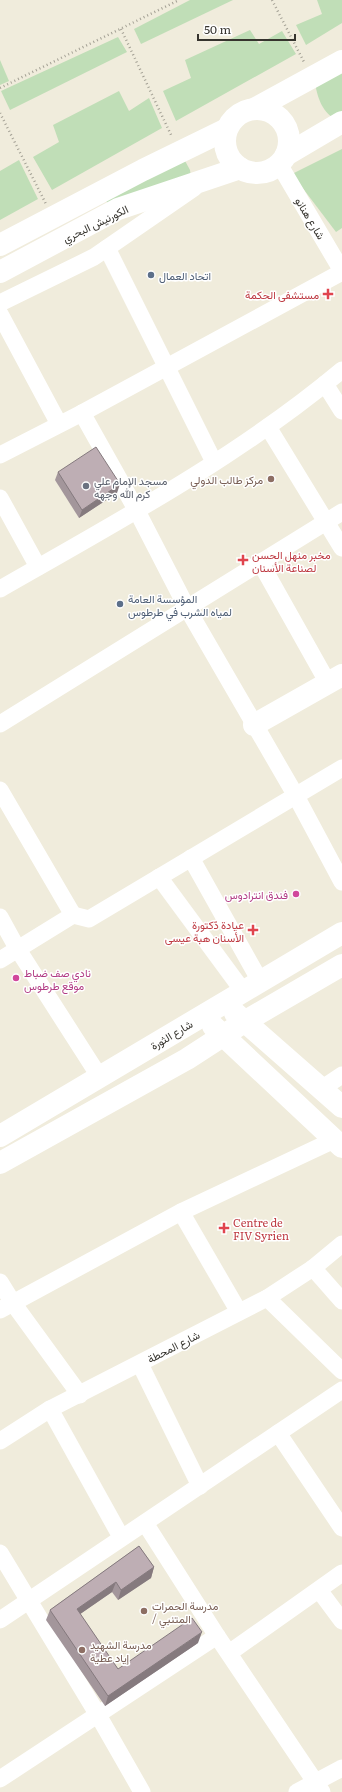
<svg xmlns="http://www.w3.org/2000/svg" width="342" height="1792" font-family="Literata,Vazirmatn,serif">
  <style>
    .green { fill: #c0deb7 }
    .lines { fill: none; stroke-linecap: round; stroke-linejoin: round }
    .path { stroke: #a4a195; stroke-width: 2.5; stroke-dasharray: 1 3; stroke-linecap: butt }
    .minor { stroke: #fff; stroke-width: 17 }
    .major { stroke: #fff; stroke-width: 22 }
    .wall { fill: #a3969b }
    .shaded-wall { fill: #857a7e }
    .building { fill: #beaeb4; stroke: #857a7e }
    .service-dot { fill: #5c6f8a; stroke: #fff; stroke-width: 1.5 }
    .health-dot { fill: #e0444e; stroke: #fff; stroke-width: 1.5 }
    .education-dot { fill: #8d6e63; stroke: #fff; stroke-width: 1.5 }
    .worship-dot { fill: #6b7280; stroke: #fff; stroke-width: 1.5 }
    .hotel-dot { fill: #d1479c; stroke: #fff; stroke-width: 1.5 }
    .labels { text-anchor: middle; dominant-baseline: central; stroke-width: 3; stroke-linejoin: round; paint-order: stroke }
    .street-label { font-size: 11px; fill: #36342e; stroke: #fff }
    .service-label { font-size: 11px; fill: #4e5e75; stroke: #fff; text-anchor: start }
    .health-label { font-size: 11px; fill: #be3a42; stroke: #fff; text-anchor: end }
    .education-label { font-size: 11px; fill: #785e54; stroke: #fff; text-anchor: start }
    .worship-label { font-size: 11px; fill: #5b616d; stroke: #fff; text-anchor: start }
    .hotel-label { font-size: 11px; fill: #b23c85; stroke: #fff; text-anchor: end }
  </style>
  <rect width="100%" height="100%" fill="#f0ecdc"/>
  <!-- green -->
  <g class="green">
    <path d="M190,0H233L141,44L134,29Z"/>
    <path d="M317,0H342V23L306,45L296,25L322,14Z"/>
    <path d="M250,30L259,44L282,31L296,54L176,121L163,91L191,78L185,60Z"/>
    <path d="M118,37L127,52L10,110L1,91Z"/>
    <path d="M0,60L9,81L0,85Z"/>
    <path d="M342,61V122C321,116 316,94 314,75Z"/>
    <path d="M119,91L129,111L149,98L162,128L52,190L33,157L59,142L53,125Z"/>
    <path d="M342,149V228L336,232L292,174Z"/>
    <path d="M184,159L190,170L192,185L112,213L102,192Z"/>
    <path d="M19,160L38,199L0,220V171Z"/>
  </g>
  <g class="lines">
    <!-- path -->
    <g class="path">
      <path d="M272,0L305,64"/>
      <path d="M121,29L172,137"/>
      <path d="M0,88L179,0"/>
      <path d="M0,113L46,204"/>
    </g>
    <!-- minor -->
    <g class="minor">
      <path d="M279,164L342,271"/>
      <path d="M107,248L214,462"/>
      <path d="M0,303L94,257L194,188"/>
      <path d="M0,314L59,424"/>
      <path d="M325,384L342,411"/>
      <path d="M82,413L137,511L187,608L296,796L342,882"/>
      <path d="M268,427L342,548"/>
      <path d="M0,455L82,413L342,272"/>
      <path d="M0,498L38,567"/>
      <path d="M260,562L328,683"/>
      <path d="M0,589C117,522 238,457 342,370"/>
      <path d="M0,724L342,512"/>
      <path d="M0,790L73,915L0,960"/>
      <path d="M191,858L260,981"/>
      <path d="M159,877L243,991"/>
      <path d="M73,915L89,919L342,768"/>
      <path d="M0,917L17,948L99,1076"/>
      <path d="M321,1089L342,1075"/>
      <path d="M181,1212L239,1312"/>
      <path d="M313,1268L342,1301"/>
      <path d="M0,1282L13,1303L80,1395"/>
      <path d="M267,1298L342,1371"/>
      <path d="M0,1310L181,1212L334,1140"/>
      <path d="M140,1364L200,1486"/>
      <path d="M50,1409L121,1537"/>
      <path d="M278,1433L342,1528"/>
      <path d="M0,1441L50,1409L267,1298L313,1268L342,1244"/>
      <path d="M145,1523L217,1636L322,1792"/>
      <path d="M0,1553L98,1715L142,1792"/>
      <path d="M319,1590L342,1621"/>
      <path d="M0,1620L342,1390"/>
      <path d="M229,1653L342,1573"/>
      <path d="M0,1779L217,1636"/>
      <path d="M297,1792L342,1768"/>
    </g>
    <!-- major -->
    <g class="major">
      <path d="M254,109L342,61"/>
      <circle cx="257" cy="141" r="32"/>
      <path d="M286,155L342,122"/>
      <path d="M0,245L143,170L227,129"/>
      <path d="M0,272L118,209L240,168"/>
      <path d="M254,725L342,675"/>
      <path d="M235,1013L342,1107"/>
      <path d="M213,1026L342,1147"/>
      <path d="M0,1136L342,933"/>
      <path d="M0,1163L187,1059L244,1022L342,965"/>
    </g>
  </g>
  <!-- wall -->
  <g class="wall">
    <path d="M58,472L117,493L79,518L55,480Z"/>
    <path d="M139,1546L154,1567L151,1578L118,1600L112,1592L80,1614L118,1669L198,1643L105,1706L46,1620L50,1610Z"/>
  </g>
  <!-- shaded-wall -->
  <g class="shaded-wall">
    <path d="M120,484L117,493L79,518L82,510Z"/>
    <path d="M154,1567L151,1578L118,1600L121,1590Z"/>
    <path d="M116,1582L112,1592L73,1619L77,1609Z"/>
    <path d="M202,1632L198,1643L105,1706L108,1696Z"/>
  </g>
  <!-- building -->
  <g class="building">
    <path d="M96,447L120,484L82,510L58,472Z"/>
    <path d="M139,1546L154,1567L121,1590L116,1582L77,1609L118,1669L192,1618L202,1632L108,1696L50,1610Z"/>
  </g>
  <!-- markers -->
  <g class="service-dot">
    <circle cx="151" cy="275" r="4"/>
    <circle cx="120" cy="604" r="4"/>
  </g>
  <g class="health-dot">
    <path d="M326 288h4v4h4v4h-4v4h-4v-4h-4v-4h4z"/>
    <path d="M241 554h4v4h4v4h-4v4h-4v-4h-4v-4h4z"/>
    <path d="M251 924h4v4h4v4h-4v4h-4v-4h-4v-4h4z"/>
    <path d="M222 1222h4v4h4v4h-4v4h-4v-4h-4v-4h4z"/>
  </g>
  <g class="education-dot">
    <circle cx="271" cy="479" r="4"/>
    <circle cx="144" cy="1611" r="4"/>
    <circle cx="82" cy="1650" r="4"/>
  </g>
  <circle class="worship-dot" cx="86" cy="486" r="4"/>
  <g class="hotel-dot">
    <circle cx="296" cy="894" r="4"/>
    <circle cx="16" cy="978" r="4"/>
  </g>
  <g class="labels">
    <!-- street labels -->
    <g class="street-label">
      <text transform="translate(311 218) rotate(59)">شارع هنانو</text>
      <text transform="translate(95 223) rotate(-26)">الكورنيش البحري</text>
      <text transform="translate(171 1034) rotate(-31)">شارع الثورة</text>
      <text transform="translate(173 1346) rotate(-27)">شارع المحطة</text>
    </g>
    <!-- service labels -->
    <g class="service-label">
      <text x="159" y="275">اتحاد العمال</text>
      <text x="128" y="598">المؤسسة العامة<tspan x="128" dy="13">لمياه الشرب في طرطوس</tspan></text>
    </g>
    <!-- health labels -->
    <g class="health-label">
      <text x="319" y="294">مستشفى الحكمة</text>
      <text x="252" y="554" text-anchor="start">مخبر منهل الحسن<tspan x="252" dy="13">لصناعة الأسنان</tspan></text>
      <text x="244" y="924">عيادة دّكتورة<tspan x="244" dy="13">الأسنان هبة عيسى</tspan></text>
      <text x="233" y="1222" text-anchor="start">Centre de<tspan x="233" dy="13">FIV Syrien</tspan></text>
    </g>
    <!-- education labels -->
    <g class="education-label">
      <text x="263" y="479" text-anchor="end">مركز طالب الدولي</text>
      <text x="152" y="1605">مدرسة الحمرات<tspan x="152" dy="13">/ المتنبي</tspan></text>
      <text x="90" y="1644">مدرسة الشهيد<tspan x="90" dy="13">إياد عطية</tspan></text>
    </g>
    <!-- worship labels -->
    <g class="worship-label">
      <text x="94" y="480">مسجد الإمام علي<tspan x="94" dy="13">كرم الله وجهه</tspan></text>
    </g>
    <!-- hotel labels -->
    <g class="hotel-label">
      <text x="288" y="894">فندق انترادوس</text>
      <text x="24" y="972" text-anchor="start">نادي صف ضباط<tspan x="24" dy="13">موقع طرطوس</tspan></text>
    </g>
  </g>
  <!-- scale -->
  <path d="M198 34v6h97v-6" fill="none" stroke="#36342e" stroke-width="2"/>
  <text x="204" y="34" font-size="12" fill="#36342e" stroke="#ffffff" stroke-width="3" paint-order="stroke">50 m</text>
</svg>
